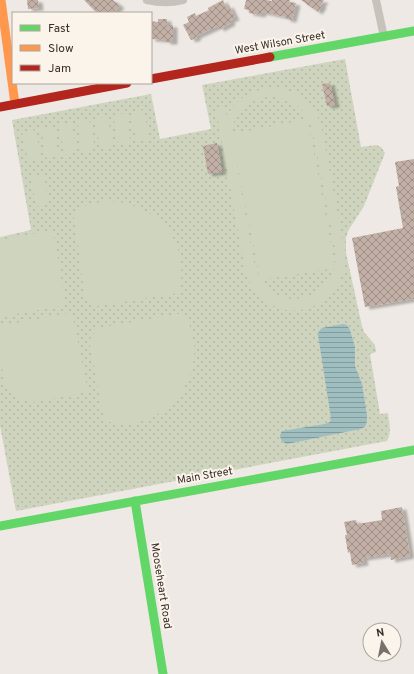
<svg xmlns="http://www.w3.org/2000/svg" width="414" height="674" font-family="Overpass,sans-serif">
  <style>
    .grass { fill: url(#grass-dots) }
    .garden { fill: #cfd4be; fill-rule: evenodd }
    .water { fill: url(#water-rules) }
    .building { fill: url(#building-cross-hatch); filter: url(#shadow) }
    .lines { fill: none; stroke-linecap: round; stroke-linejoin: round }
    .street { stroke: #c7c2bc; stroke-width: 8 }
    .fast { stroke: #63d668; stroke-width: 9 }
    .slow { stroke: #ff974d; stroke-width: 9 }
    .jam { stroke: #b3261e; stroke-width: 9 }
    .labels { text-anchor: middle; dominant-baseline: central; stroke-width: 4; stroke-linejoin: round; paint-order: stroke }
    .street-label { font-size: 11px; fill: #392f2a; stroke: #faf4eb }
  </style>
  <defs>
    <pattern id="grass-dots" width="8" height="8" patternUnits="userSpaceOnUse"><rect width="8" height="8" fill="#cfd4be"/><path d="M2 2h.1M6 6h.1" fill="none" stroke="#b2b6a3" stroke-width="1.8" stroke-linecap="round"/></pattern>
    <pattern id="water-rules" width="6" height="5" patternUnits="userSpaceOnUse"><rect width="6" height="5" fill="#9fbec0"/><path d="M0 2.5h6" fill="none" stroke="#839b9c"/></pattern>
    <pattern id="building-cross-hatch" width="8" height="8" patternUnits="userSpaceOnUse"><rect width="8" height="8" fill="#c2afa5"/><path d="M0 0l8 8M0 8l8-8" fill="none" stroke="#9f8f87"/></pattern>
    <filter id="shadow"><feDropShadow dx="4.5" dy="2.5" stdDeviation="1" flood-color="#0004"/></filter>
  </defs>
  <rect width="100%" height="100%" fill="#eee9e4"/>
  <!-- grass -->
  <path class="grass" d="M345,59L361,147L376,145L381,147L385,153L364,206L348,231L346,238V253L362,326L364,332L375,345L376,352L370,354L380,414L388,413C389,423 392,432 387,441L16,511L0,426V237L31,230L12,120L151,94L160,139L211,129L202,85Z"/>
  <!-- garden -->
  <g class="garden">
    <path d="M268,88C295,88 312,100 321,125L345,251C349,296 301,328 264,300C256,293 250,284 246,275L216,110L225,108L227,117C234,99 250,91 268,88ZM270,97C287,98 299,103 308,119L231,134C232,119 244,105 258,99C262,98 266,97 270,97ZM308,120L312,128L335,248L336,262L335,266ZM232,139L260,278L254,262ZM334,268C333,274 330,279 326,284C308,305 276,304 261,280Z"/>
    <path d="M144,110L149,139L136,142L131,112Z"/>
    <path d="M126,113L131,142L118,145L113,115Z"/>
    <path d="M108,116L113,146L100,148L95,119Z"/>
    <path d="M90,120L95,149L82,152L77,122Z"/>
    <path d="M72,123L77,152L64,155L59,125Z"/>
    <path d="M54,127L59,156L46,158L41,129Z"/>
    <path d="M36,130L41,159L28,162L22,132Z"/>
    <path d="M44,175L49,204L36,207L31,177Z"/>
    <path d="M107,201C159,203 191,242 179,293L97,306L85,297L73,212L89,204Z"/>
    <path d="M53,230L65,300L61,306L0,317V240Z"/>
    <path d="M68,313L73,318L88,392L30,403L16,397L6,387L0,359V326Z"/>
    <path d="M183,313C188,321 192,329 193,338C201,378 172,418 132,423C123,424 114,423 104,421L89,340L98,328Z"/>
  </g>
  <!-- water -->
  <path class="water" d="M343,324L347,325L350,330L355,347V366L362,384L367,415V421L365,427L360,429L287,444C281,442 278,436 282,431L325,424L330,422L331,418L318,335L319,331L322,328Z"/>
  <!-- building -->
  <g class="building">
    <path d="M27,0H38L39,8L28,9Z"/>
    <path d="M84,0H113L120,6L113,13H97Z"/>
    <path d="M223,0L226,7L229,5L235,18L230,20L231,23L220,29L218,26L196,36L197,38L191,40L183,25L189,22L187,17L195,13L196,16L209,10L208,8Z"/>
    <path d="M246,0H266L272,1V0H290L289,2L296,3L292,20L286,19V17L262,12L261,15L249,13V10L244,9Z"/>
    <path d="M301,0H324L321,5L322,6L318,12Z"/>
    <path d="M158,19H167V25H173V42H166V40L151,39V21L158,22Z"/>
    <path d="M330,83L335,105L327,106L322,84Z"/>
    <path d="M217,143L222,172L208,174L203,146Z"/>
    <path d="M414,159V299L365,307L352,238L403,228L396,187L399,186L395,162Z"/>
    <path d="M402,507L410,556L391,560L390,554L363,558L364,563L352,565L350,552L348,553L345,535H347L344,522L356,520L357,524L382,520L381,511Z"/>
  </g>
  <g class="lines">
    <!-- street -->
    <g class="street">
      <path d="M147,0C160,3 171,3 183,0"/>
      <path d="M376,0L384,37"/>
    </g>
    <!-- fast -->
    <g class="fast">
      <path d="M270,57L414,31"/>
      <path d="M135,501L163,674"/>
      <path d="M0,526L414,450"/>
    </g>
    <!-- slow -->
    <path class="slow" d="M1,0L15,104"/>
    <!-- jam -->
    <g class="jam">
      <path d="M151,79L270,57"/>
      <path d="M0,107L127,83"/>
    </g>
  </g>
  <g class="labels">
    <!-- street labels -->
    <g class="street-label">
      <text transform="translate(280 43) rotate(-10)">West Wilson Street</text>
      <text transform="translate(205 476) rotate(-10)">Main Street</text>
      <text transform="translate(161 586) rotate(81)">Mooseheart Road</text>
    </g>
  </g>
  <!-- legend -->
  <rect x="12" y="12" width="140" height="72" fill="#faf4eb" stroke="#ada59e"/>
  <rect x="20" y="25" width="20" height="6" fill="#63d668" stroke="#ada59e"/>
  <text x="48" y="32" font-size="12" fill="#392f2a">Fast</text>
  <rect x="20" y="45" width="20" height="6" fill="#ff974d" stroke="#ada59e"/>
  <text x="48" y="52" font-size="12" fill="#392f2a">Slow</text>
  <rect x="20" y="65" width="20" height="6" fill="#b3261e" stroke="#ada59e"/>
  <text x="48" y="72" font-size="12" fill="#392f2a">Jam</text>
  <!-- north arrow -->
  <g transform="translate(382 642) rotate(350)"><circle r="19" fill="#faf4eb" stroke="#ada59e"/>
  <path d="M0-3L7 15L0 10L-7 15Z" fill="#78706b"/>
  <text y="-6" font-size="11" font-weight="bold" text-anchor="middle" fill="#392f2a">N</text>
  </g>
</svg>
